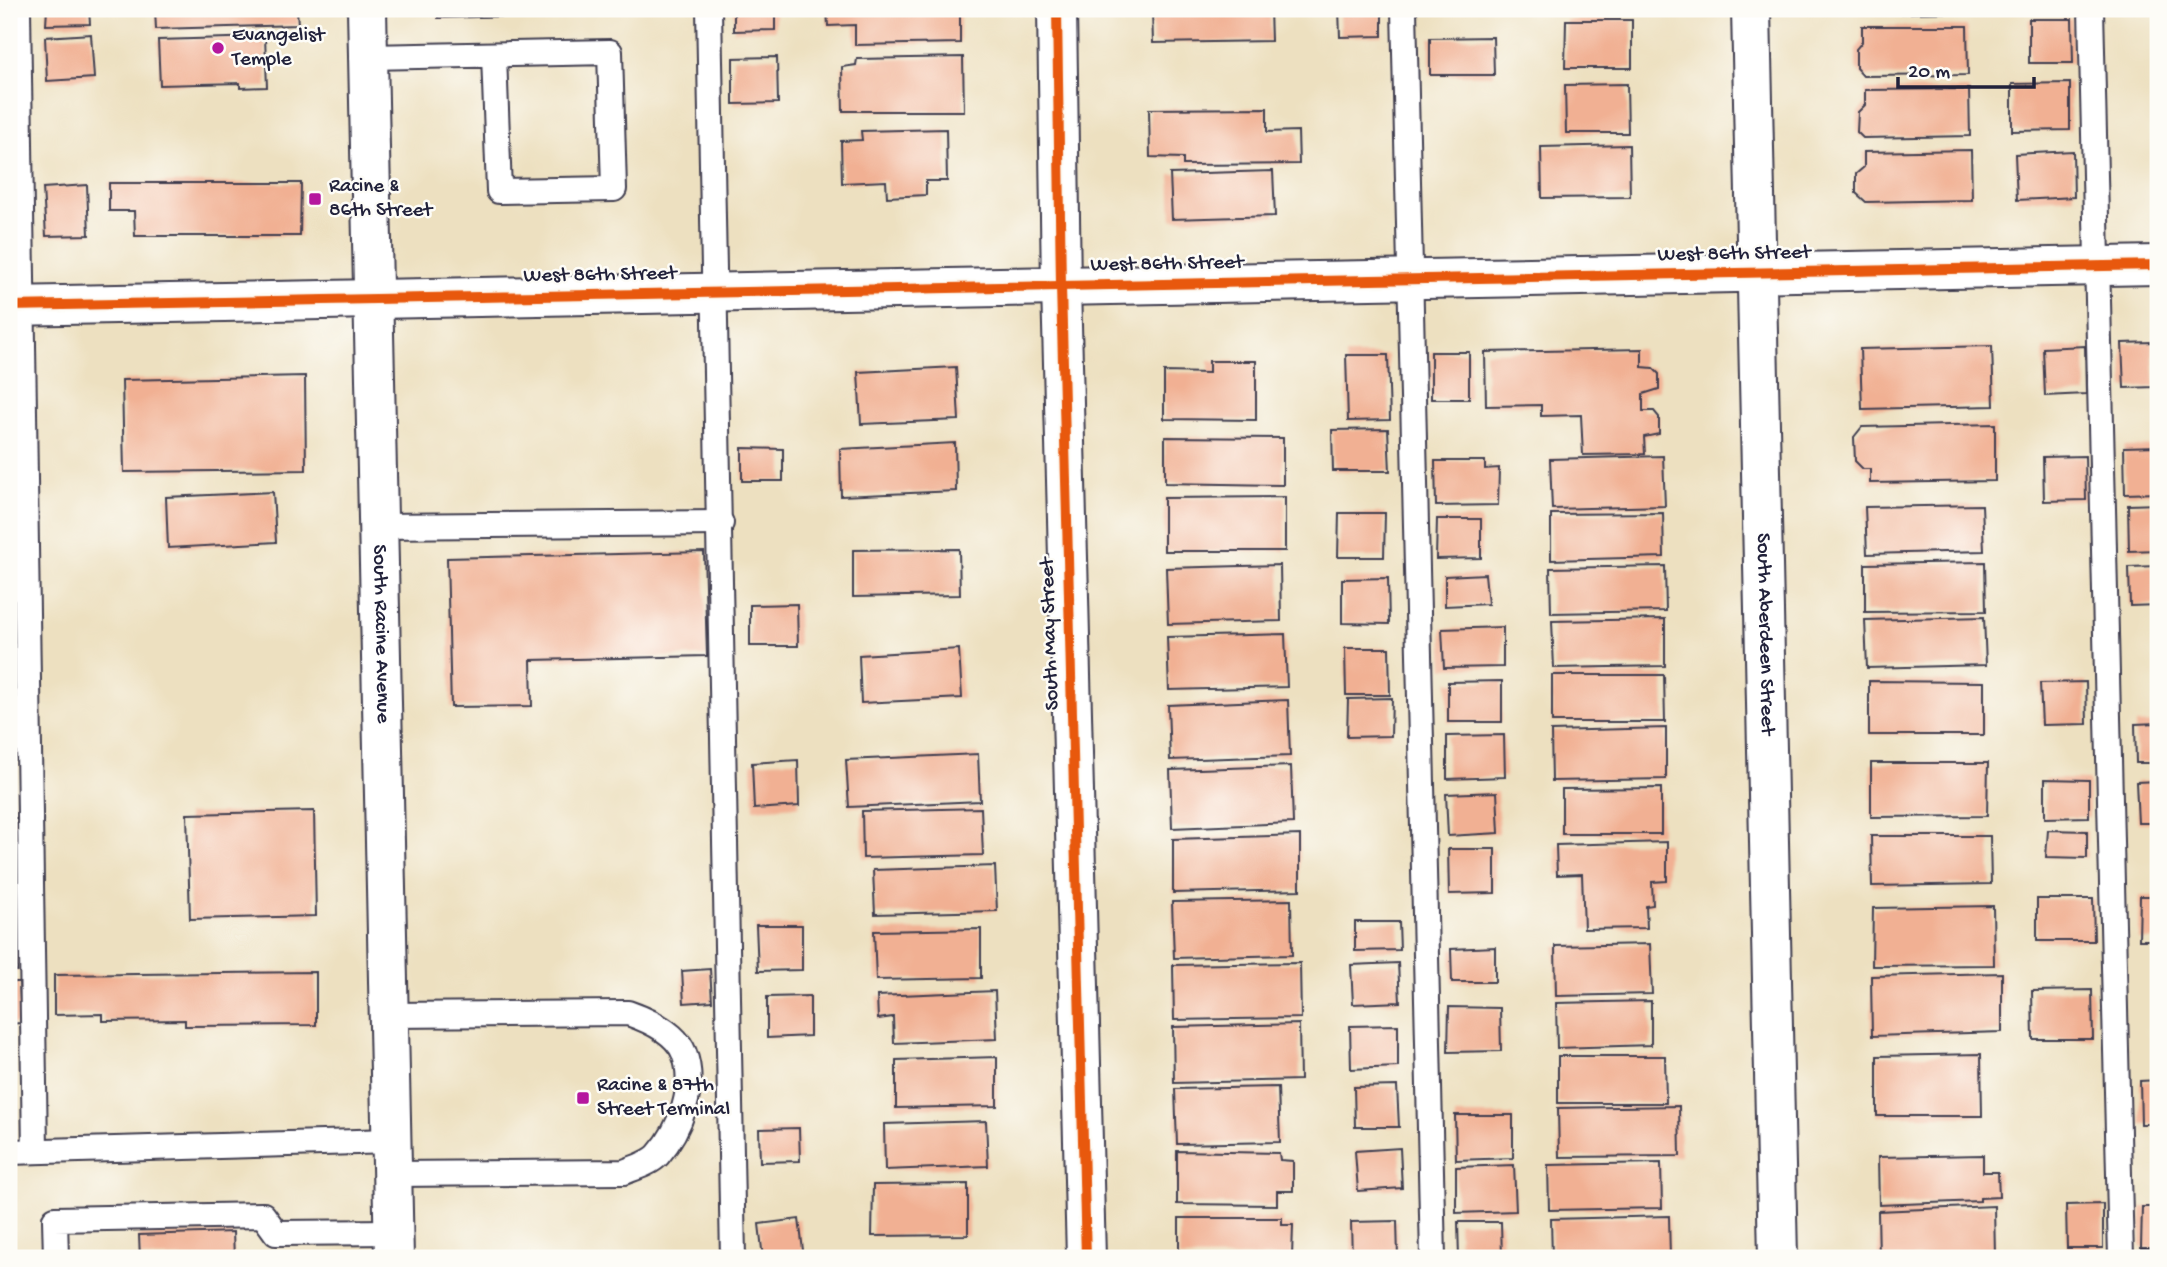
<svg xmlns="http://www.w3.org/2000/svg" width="2167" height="1267" font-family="'Gochi Hand',sans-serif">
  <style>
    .building { fill: #f1b093 }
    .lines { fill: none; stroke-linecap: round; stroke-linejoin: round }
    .service-casing { stroke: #403e4f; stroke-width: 28 }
    .minor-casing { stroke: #403e4f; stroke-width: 42 }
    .tertiary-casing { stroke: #403e4f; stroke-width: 42 }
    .service { stroke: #fff; stroke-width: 24 }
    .minor { stroke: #fff; stroke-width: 38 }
    .tertiary { stroke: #fff; stroke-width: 38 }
    .cycleway-casing { stroke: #fdfcf7; stroke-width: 15 }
    .cycleway { stroke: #e8590c; stroke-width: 10 }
    .poi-dot { fill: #b5179e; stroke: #fdfcf7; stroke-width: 2.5 }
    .labels { text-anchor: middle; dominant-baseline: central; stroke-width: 5; stroke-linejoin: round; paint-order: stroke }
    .poi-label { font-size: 21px; fill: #22223b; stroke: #fdfcf7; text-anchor: start }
    .street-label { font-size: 21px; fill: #22223b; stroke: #fdfcf7 }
  </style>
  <rect width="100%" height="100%" fill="#fdfcf7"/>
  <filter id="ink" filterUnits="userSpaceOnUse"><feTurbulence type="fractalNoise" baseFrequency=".0143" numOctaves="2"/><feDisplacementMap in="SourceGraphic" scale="14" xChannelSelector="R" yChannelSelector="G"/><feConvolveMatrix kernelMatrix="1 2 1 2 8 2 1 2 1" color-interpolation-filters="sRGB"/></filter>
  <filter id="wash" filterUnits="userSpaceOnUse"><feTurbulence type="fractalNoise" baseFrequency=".00686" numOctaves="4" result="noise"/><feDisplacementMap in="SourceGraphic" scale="28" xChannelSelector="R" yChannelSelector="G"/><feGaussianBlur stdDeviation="1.57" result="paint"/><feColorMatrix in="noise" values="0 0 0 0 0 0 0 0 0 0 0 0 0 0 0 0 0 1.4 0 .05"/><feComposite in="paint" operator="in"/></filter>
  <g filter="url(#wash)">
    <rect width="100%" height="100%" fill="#ede0c0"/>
    <g id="blocks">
      <!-- building -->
      <g class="building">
        <path d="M47,9H89L90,24L46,25Z"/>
        <path d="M155,9H297L298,25L156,29Z"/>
        <path d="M438,9H519V16L438,18Z"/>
        <path d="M734,9H775V30L734,31Z"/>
        <path d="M827,9H960V43L855,45V25L828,26Z"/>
        <path d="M1152,9H1270L1271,41L1153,43Z"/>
        <path d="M1339,9H1382V36L1340,37Z"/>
        <path d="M1857,9H1966V12L1861,14Z"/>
        <path d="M2029,19H2072L2073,63H2029Z"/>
        <path d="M1566,20H1632V68H1565Z"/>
        <path d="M1862,26H1967L1968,75L1863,76L1856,68V49L1862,42Z"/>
        <path d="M91,34L94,78L47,81L45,37Z"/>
        <path d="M265,37L267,87L240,88V83L160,85L158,40Z"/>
        <path d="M1493,37L1494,75H1430V38Z"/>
        <path d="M777,57L778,103L733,104V58Z"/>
        <path d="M963,57L964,111H843L842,67L856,65L857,59Z"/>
        <path d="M2070,83V130L2012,131V84Z"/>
        <path d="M1627,84L1628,133H1566L1565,85Z"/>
        <path d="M1969,89L1970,136L1863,138L1857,132L1858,112L1865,105V90Z"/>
        <path d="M1267,108V132L1298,131L1299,164L1183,165V158L1150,157L1149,109Z"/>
        <path d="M946,129L947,181H926V195L887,197L886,181L842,183L841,141L862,140L861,131Z"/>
        <path d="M1629,145L1630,197L1542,198L1541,147Z"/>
        <path d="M1971,150L1972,200L1866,202L1856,193V174L1864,167V152Z"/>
        <path d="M2073,151L2074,197L2017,200L2015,154Z"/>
        <path d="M1273,171L1275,216L1172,219L1170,174Z"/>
        <path d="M109,183H301L300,236H135L134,211H109Z"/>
        <path d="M87,185L89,235L46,236L43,188Z"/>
        <path d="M2152,342L2155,387L2124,388L2122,343Z"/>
        <path d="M1992,346L1994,406L1862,409L1860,349Z"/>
        <path d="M2085,346L2086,394L2045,396L2043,348Z"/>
        <path d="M1642,349V367L1653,368L1659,374V389L1643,394V411H1654L1659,417V434L1644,437L1645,454L1583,455L1581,415L1541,416V405L1486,406L1485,352Z"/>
        <rect x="1431" y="352" width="38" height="47"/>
        <path d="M1346,355H1388L1390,420L1348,421Z"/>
        <path d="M1209,361H1256V420L1164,419V372L1209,373Z"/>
        <path d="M956,367L959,420L861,424L858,372Z"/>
        <path d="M305,376L306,470L124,472L122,380Z"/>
        <path d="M1995,424V481L1870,483V469H1863L1855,461L1854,437L1862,427Z"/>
        <path d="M1388,429L1390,471H1333L1332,430Z"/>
        <path d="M1165,437L1283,438V485L1165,483Z"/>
        <path d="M955,443L956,491L841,496L840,449Z"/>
        <path d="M2158,446V493L2125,494L2124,447Z"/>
        <path d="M742,448L783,449V481H742Z"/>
        <path d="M1663,456L1665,506L1552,509L1550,459Z"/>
        <path d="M2085,456L2086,500L2044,501L2043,457Z"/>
        <path d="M1435,461H1485V469L1499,468L1498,505L1436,506Z"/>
        <path d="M9,486H13L16,529H9Z"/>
        <path d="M273,492L276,542L168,548L166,497Z"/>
        <path d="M1285,497V551H1164V498Z"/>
        <path d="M2158,504V550L2129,551L2128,505Z"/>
        <path d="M1982,505L1984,551L1867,554L1865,507Z"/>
        <path d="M1339,513H1385L1384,557H1338Z"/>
        <path d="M1663,513L1664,557L1551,560V514Z"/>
        <path d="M1437,519H1481V558L1436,559Z"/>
        <path d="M959,549L960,595L853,597V550Z"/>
        <path d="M704,552L707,656L531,660L532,706L451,707L447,558Z"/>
        <path d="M1985,562L1986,611L1865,612V564Z"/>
        <path d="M1280,565L1281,621L1168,624L1166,568Z"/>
        <path d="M1665,566L1666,611L1551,613L1550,568Z"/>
        <path d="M2158,566V605L2130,606L2129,567Z"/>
        <path d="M1485,574L1488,604L1445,606V576Z"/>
        <path d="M1388,578L1389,624L1342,623V579Z"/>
        <rect x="9" y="599" width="5" height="40"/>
        <path d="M797,604L798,646H750V605Z"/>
        <path d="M1984,617L1986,665L1867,668L1865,620Z"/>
        <path d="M1665,619V666L1554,668L1552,621Z"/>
        <path d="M1503,627V667L1444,668L1442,629Z"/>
        <path d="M1285,634L1287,687L1169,690L1167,637Z"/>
        <path d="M1345,648H1389L1390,695H1346Z"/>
        <path d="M959,649L962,698L861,703L859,655Z"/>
        <path d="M9,670H10L14,700H9Z"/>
        <path d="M1552,675H1664L1665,722H1552Z"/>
        <path d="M1502,681V722H1448V682Z"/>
        <path d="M1869,681L1984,682V735H1869Z"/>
        <path d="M2086,682L2087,724L2042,725L2040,683Z"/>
        <path d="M1392,698L1391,736L1347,737L1348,699Z"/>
        <path d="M1288,700L1290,756L1170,760L1168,705Z"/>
        <path d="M9,710H17L15,743H9Z"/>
        <path d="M2158,723V763H2136L2135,724Z"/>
        <path d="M1666,728V779L1552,781L1551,731Z"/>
        <path d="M1504,735L1505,777L1447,779V736Z"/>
        <path d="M978,754L980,801L849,807L846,760Z"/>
        <path d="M798,760L799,806L754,809L752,763Z"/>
        <path d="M1871,763H1988L1987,816L1871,817Z"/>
        <path d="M1291,766L1293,823L1172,828L1170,770Z"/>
        <path d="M2045,779L2089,780V817L2045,818Z"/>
        <path d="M2158,781V823H2138L2136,782Z"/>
        <path d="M1661,788V834H1562V789Z"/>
        <path d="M1497,792L1499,833L1448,836L1446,794Z"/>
        <path d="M981,808L983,855L863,858L862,811Z"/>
        <path d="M314,811L316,916L190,919L187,814Z"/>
        <path d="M9,818H18L19,884H9Z"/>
        <path d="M2048,830L2087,831V858L2046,857Z"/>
        <path d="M1300,835V890L1173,893V839Z"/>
        <path d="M1871,836H1990L1991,884L1872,886Z"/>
        <path d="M1667,842V881L1652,882L1653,905L1646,906L1647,928L1584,929L1582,874L1557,875L1556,845Z"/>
        <path d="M1448,849H1495V893L1449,894Z"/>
        <path d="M995,866L997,911L875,914L873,870Z"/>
        <path d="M2140,896H2158V940H2139Z"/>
        <path d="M2037,899H2093L2094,941H2037Z"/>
        <path d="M1291,900L1292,955L1174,958L1172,902Z"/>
        <path d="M1993,906L1994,965L1872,966L1873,908Z"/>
        <path d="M9,915H16L17,971H9Z"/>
        <path d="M1355,922H1399L1400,950L1355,951Z"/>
        <path d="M756,925H802V970L758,971Z"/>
        <path d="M981,929V978L876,980L874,931Z"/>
        <path d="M1650,944L1652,994L1556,996L1555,946Z"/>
        <path d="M1495,947V982H1452L1451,949Z"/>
        <path d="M1300,963L1301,1018L1174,1020L1173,965Z"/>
        <path d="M1398,963L1400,1002L1353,1004L1351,965Z"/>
        <path d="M710,969L712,1001L684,1003L682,971Z"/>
        <path d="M316,972V1025L185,1026V1020L103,1021V1014L54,1015V975Z"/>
        <path d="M2002,973V1032L1872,1036L1871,976Z"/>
        <path d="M9,982H19L21,1023L9,1024Z"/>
        <path d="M2092,990L2093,1039H2033L2032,991Z"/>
        <path d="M995,991L997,1039L894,1043L893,1017L878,1019L877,996Z"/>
        <path d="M810,996V1036L767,1038V997Z"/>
        <path d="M1651,1001V1045L1557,1048L1556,1003Z"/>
        <path d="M1449,1007L1500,1008L1501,1051L1448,1052Z"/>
        <path d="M1299,1024L1300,1080L1174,1083L1173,1027Z"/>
        <path d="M1398,1025V1067L1351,1069L1350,1026Z"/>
        <path d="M1981,1054L1982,1116H1877V1056Z"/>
        <path d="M1558,1056H1665L1666,1103H1558Z"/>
        <path d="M997,1057V1106L896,1108V1060Z"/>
        <path d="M2158,1080V1124H2141L2140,1081Z"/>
        <path d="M1397,1086L1399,1127H1355L1354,1087Z"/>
        <path d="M1278,1087L1280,1142L1177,1144L1175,1089Z"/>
        <path d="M1679,1106L1680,1156L1559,1157L1558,1108Z"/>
        <path d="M1455,1115H1513V1158L1456,1160Z"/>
        <path d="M986,1121L988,1166L885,1170L884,1124Z"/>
        <path d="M799,1128L800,1161L760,1162L759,1129Z"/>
        <path d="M1400,1148L1402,1188L1358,1191L1355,1151Z"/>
        <path d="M1177,1151L1279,1153L1280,1160L1293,1161V1191H1277V1205L1177,1204Z"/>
        <path d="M1983,1155V1172H1998L1999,1197L1980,1198V1201L1879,1205L1878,1157Z"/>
        <path d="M1661,1163L1662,1208L1549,1210L1548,1165Z"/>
        <path d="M1514,1165L1516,1211L1456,1213V1167Z"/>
        <path d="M968,1184V1235L872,1236L873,1185Z"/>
        <path d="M2103,1204V1248H2067L2066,1205Z"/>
        <path d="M1994,1206L1995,1256L1879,1258L1878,1211Z"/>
        <path d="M2142,1207H2158V1248H2141Z"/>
        <path d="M1669,1216L1670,1258H1552L1551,1219Z"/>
        <path d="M1179,1218H1282V1225H1293L1292,1257L1179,1258Z"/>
        <path d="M799,1219L804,1258H763L759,1224Z"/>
        <path d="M1397,1221L1398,1258H1352L1351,1222Z"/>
        <path d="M1458,1222H1501L1502,1258H1459Z"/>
        <path d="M233,1232L234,1258H140L139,1235Z"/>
      </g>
    </g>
  </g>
  <g filter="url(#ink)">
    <use href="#blocks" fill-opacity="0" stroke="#403e4f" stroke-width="2"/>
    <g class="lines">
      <defs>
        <g id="service">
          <path d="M18,9L35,1151"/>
          <path d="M709,9L733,1258"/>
          <path d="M1404,9L1433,1258"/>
          <path d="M2091,9L2121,1258"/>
          <path d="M368,57L610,52L614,189L499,191L494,55"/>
          <path d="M378,526L721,523"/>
          <path d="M388,1015L628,1013C648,1020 676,1032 684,1053C697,1087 680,1130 658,1155C651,1163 634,1168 624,1172L392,1174"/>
          <path d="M9,1152L391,1141"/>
          <path d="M56,1258L55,1219L263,1215L276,1233L393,1232"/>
        </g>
        <g id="minor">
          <path d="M1057,9L1061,286L1086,1258"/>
          <path id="s1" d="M1751,9L1778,1258"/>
          <path d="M9,306L2158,265"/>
        </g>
        <g id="tertiary">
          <path id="s2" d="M367,9L394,1258"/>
        </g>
      </defs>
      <!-- service casing -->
      <use href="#service" class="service-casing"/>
      <!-- minor casing -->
      <use href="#minor" class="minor-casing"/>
      <!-- tertiary casing -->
      <use href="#tertiary" class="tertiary-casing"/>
      <!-- service -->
      <use href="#service" class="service"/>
      <!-- minor -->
      <use href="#minor" class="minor"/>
      <!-- tertiary -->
      <use href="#tertiary" class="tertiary"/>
      <defs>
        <g id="cycleway">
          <path d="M1057,9L1061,286L1086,1258"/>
          <path d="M9,306L2158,265"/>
        </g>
      </defs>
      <!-- cycleway casing -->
      <use href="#cycleway" class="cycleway-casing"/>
      <!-- cycleway -->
      <use href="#cycleway" class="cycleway"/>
    </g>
  </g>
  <!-- markers -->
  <g class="poi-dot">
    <circle cx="218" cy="48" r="7"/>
    <rect x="308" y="192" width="14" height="14" rx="3.5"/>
    <rect x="576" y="1091" width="14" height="14" rx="3.5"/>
  </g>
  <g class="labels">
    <!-- poi labels -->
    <g class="poi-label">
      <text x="232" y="36">Evangelist<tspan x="232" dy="24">Temple</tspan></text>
      <text x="329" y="187">Racine &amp;<tspan x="329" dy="24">86th Street</tspan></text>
      <text x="597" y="1086">Racine &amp; 87th<tspan x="597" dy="24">Street Terminal</tspan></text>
    </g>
    <!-- street labels -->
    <g class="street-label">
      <text transform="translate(1734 255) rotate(-1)">West 86th Street</text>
      <text transform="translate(1167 265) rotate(-1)">West 86th Street</text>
      <text transform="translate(600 276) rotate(-1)">West 86th Street</text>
      <text stroke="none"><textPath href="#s2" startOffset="625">South Racine Avenue</textPath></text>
      <text stroke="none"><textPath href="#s1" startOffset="625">South Aberdeen Street</textPath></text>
      <text transform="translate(1051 634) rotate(-92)">South May Street</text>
    </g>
  </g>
  <!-- margin -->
  <rect width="2167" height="1267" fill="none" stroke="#fdfcf7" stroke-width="35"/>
  <!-- scale -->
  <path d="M1898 77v10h136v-10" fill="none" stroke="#22223b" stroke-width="3.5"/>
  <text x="1908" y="77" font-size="21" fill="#22223b" stroke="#fdfcf7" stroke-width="5" paint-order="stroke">20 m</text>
</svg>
